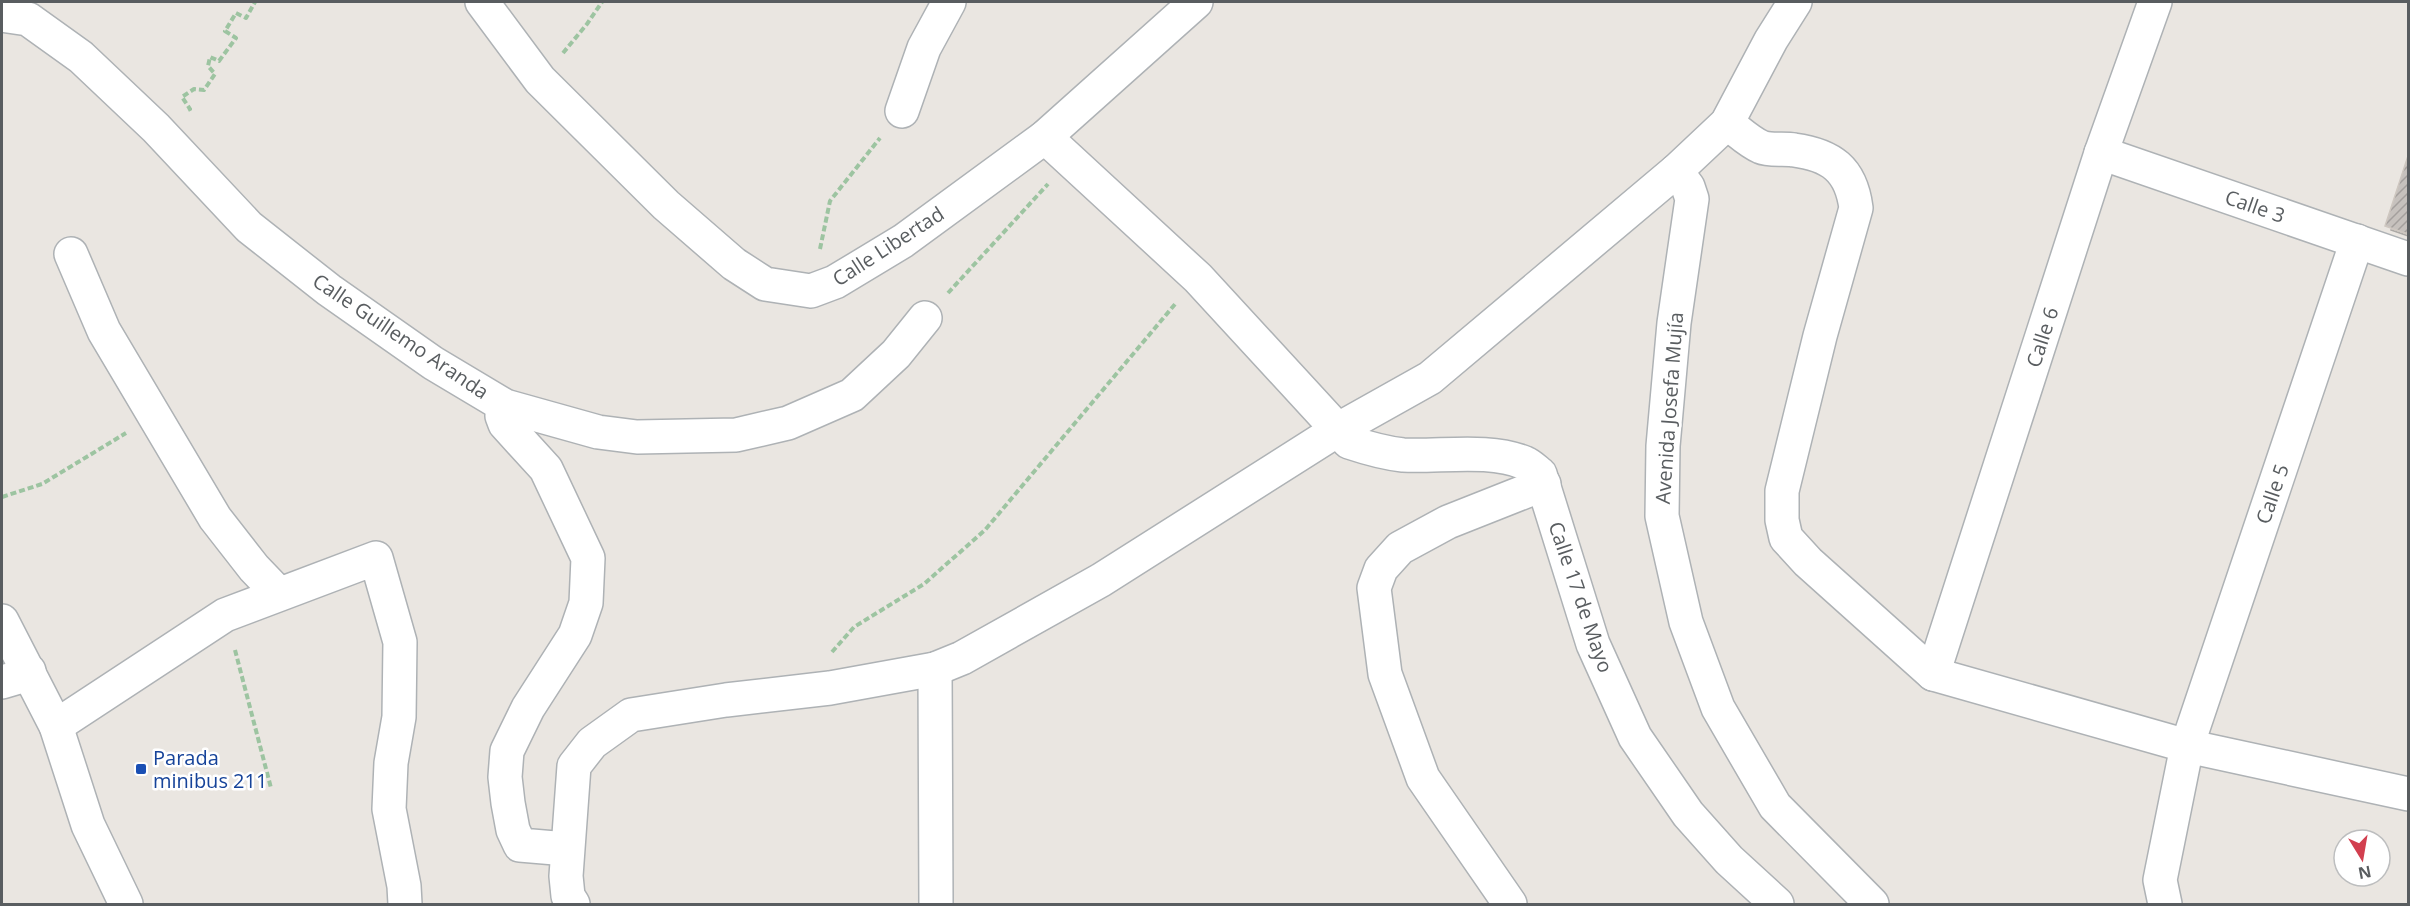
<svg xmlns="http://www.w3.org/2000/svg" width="2410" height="906" font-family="'Open Sans',sans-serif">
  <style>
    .building { fill: url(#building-hatch); stroke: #cec7c0; stroke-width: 1.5; filter: url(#shadow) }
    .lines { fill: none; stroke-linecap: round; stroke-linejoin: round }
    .minor-casing { stroke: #aeb2b5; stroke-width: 36 }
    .path { stroke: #9dc4a1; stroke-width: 4; stroke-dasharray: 6 3; stroke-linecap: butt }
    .minor { stroke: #fff; stroke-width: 33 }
    .transit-dot { fill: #1a4fb4; stroke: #fff; stroke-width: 2 }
    .labels { text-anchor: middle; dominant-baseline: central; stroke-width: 5; stroke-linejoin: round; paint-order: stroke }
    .street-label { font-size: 20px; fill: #595d60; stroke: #fff }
    .transit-label { font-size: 20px; fill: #164399; stroke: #fff; text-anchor: start }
  </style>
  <defs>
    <pattern id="building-hatch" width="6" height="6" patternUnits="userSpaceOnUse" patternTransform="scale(1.5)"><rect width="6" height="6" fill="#c6c1bd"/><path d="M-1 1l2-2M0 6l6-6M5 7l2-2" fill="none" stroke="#a4a09d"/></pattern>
    <filter id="shadow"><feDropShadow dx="6" dy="4" stdDeviation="0" flood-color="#0004"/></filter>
  </defs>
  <rect width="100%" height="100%" fill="#eae6e1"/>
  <!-- building -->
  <path class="building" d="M2408,156V234L2385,226Z"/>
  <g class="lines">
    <defs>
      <g id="minor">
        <path d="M482,2L540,80L666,205L734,264L765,284L811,291L835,282L903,241L1045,137L1196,2"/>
        <path d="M1795,2L1771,40L1727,123L1676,171L1688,187L1692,199L1674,323L1663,446L1662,516L1686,622L1718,708L1775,806L1872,904"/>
        <path d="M2,15L28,19L81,57L156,128L249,227L329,290L433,363L505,406L598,432L637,437L736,435L788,423L852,395L896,354L925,318"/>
        <path d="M902,111L924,48L949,2"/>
        <path d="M1727,123C1737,130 1749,142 1761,147C1770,151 1784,148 1794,150C1831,155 1851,169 1856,208L1820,336L1782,491V520L1786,538L1808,562L1933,674L2187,746L2408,794"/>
        <path d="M1045,137L1198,278L1349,442C1367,448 1384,453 1403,455C1440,457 1490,448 1525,463C1530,465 1535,470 1540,474L1593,644L1635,737L1688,814L1729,860L1777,904"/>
        <path d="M2101,153L2408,259"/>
        <path d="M71,254L104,331L215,518L254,568L279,594"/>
        <path d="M505,406L502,416L505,424L546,469L588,558L586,603L575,635L528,708L507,751L505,777L508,803L513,830L520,845L567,849"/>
        <path d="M2,621L56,726L88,825L126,904"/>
        <path d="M935,669L936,904"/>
        <path d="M1933,674L2101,153L2155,2"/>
        <path d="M2,682L19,677L29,671"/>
        <path d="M56,726L225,615L376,558L400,642L399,717L391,763L389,809L404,886L405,904"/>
        <path d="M573,904L568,896L566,876L574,766L592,743L631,715L726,700L830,688L935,669L962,658L1101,580L1339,429L1430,378L1676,171"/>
        <path d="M1510,904L1423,778L1385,674L1374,588L1381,569L1400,548L1448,522L1544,484"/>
        <path d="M2165,904L2160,880L2187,746L2357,241"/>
      </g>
    </defs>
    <!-- minor casing -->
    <use href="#minor" class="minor-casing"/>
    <!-- path -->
    <g class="path">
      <path d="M563,53L587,24L602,2"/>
      <path d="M188,110L190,109L182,97L194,89L204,90L215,74L208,66L210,57L219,61L236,38L225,31L236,13L246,18L255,2"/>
      <path d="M820,249L830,201L880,138"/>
      <path d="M948,293L1048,184"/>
      <path d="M2,497L42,484L126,433"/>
      <path d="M235,650L271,788"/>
      <path d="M832,652L854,627L924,584L985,530L1176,303"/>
    </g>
    <!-- minor -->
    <use href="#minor" class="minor"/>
  </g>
  <!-- markers -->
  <rect class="transit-dot" x="135" y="763" width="12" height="12" rx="3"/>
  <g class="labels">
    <!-- street labels -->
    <g class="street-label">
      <text transform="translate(2255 206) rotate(19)">Calle 3</text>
      <text transform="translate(888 246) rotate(-33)">Calle Libertad</text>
      <text transform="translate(401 336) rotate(34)">Calle Guillemo Aranda</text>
      <text transform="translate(2042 337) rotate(-72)">Calle 6</text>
      <text transform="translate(1669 408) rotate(-86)">Avenida Josefa Mujía</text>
      <text transform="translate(2272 494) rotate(-71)">Calle 5</text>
      <text transform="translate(1581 597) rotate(71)">Calle 17 de Mayo</text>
    </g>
    <!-- transit labels -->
    <g class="transit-label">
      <text x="153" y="757">Parada<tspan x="153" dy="23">minibus 211</tspan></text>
    </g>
  </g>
  <!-- border -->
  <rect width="2410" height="906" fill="none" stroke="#595d60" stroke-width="6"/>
  <!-- north arrow -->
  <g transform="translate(2362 858) rotate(169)"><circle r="28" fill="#ffffff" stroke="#bdbebf" stroke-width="1.5"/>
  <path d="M0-4.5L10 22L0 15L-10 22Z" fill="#d23f4f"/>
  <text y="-9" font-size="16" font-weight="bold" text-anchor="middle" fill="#595d60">N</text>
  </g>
</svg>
